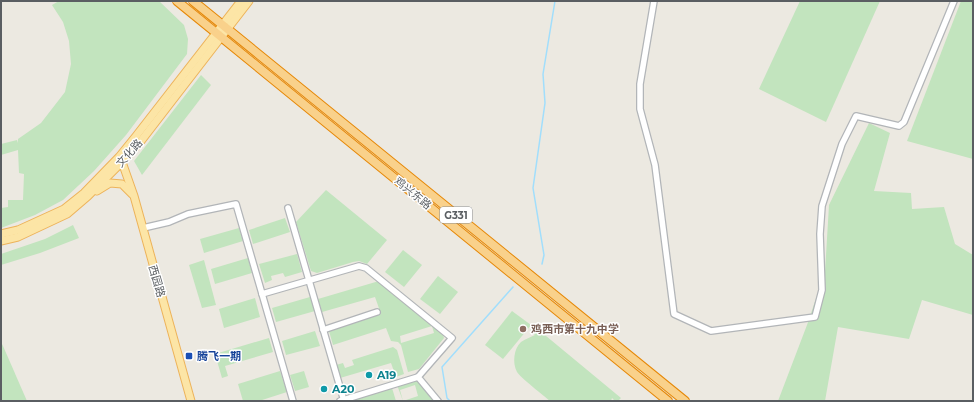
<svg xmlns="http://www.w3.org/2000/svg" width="974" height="402" font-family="Montserrat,'Noto Sans SC',sans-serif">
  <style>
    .green { fill: #c2e4be; fill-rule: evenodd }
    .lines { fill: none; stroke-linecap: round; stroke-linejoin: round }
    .stream { stroke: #a1defc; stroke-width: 1.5 }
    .minor-casing { stroke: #b2b5b8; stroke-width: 8 }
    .major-casing { stroke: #edb35a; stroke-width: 9 }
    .highway-casing { stroke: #e68807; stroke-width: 10 }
    .minor { stroke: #fff; stroke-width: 5.5 }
    .major { stroke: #fce5a6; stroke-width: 7 }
    .highway { stroke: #f9d18b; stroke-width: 8 }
    .education-dot { fill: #8d6e63; stroke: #fff; stroke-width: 1.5 }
    .transit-dot { fill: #1a4fb4; stroke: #fff; stroke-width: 1.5 }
    .culture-dot { fill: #0f9aa8; stroke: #fff; stroke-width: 1.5 }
    .labels { text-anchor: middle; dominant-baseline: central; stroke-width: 3; stroke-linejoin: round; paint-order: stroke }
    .shield { fill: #fff; stroke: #8c8e91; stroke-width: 1 }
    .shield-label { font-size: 10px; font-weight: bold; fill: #5a5e62 }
    .street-label { font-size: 11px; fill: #5a5e62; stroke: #fff }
    .education-label { font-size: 11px; font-weight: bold; fill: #785e54; stroke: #fff; text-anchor: start }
    .transit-label { font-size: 11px; font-weight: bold; fill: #164399; stroke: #fff; text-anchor: start }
    .culture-label { font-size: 11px; font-weight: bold; fill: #0d838f; stroke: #fff; text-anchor: start }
  </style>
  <rect width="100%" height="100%" fill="#ece9e1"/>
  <!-- green -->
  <g class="green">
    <path d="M59,1H159L184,25L188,39L187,54L126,135L94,171L63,200L35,215L1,228V208L8,207V200H23L24,174L19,173L18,150L1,155V144L17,140L18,143V139L41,123L65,92L71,64L69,41L63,22L52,5Z"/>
    <path d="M800,1H880L826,122L759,89Z"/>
    <path d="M961,1H973V159L907,141Z"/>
    <path d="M201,75L211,85L142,175L134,161Z"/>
    <path d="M869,123L890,133L874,191L911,193L912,209L944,207L955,244L973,255V315L922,300L909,339L838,327L825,401H778L807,325L825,272L829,205Z"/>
    <path d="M326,190L387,240L367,264L359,261L353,262L317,273L311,271L296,222Z"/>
    <path d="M285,218L290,232L253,244L249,230Z"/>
    <path d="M73,225L79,238L40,253L1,265V254L45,239Z"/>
    <path d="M239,228L243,241L204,253L200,239Z"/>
    <path d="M403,250L422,265L404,287L385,272Z"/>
    <path d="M297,254L302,272L285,277L283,273L271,276L272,280L265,283L259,264Z"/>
    <path d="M248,258L252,273L215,284L211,269Z"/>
    <path d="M204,260L216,305L202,308L189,265Z"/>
    <path d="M438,276L458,292L440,314L420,299Z"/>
    <path d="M379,281L392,291L391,293L442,331L444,338L419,369L408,372L401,345L398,342L391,341L386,328L333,345L329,331L381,314L375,297L322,312L318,299ZM432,326L434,333L401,343L400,336Z"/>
    <path d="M310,297L315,311L276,322L272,308Z"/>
    <path d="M255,298L260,317L224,328L219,309Z"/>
    <path d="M512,311L531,325L503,359L485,345Z"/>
    <path d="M534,326L621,398L618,401H615L612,398L611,401H550C543,395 521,378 517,372C512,363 514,348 521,342C525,339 531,337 535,335L530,331Z"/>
    <path d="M315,331L320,346L286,355L282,341Z"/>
    <path d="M269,338L273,352L225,366L228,376L222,378L215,354Z"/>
    <path d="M1,342L3,346L27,401H1Z"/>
    <path d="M393,347L397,350L404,374L396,377L391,363L340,378L336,365L343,363L345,368L354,365L352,360Z"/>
    <path d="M280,371L287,392L259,401H243L238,384Z"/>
    <path d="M304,371L309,387L295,391L290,375Z"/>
    <path d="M417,378L437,401H403L397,385ZM415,385L418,396L403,401L400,390Z"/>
    <path d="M392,388L396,401H351Z"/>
  </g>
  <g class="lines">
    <!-- stream -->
    <g class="stream">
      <path d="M542,264L544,255L533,188L545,103L543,74L555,1"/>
      <path d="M450,401L447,398L442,367L513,287"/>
    </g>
    <defs>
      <g id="minor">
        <path d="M654,1L640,84V109L655,165L674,314L711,331L815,317L822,290L820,234L822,206L842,144L856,116L899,126L904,122L954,1"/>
        <path d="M288,208L344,401"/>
        <path d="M143,228L169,222L188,214L236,204L293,401"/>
        <path d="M262,294L359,266L366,268L452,338L418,377L438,401"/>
        <path d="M323,330L377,312"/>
        <path d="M340,401L418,377"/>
      </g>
      <g id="major">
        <path d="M122,162L134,196L191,401"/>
        <path d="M97,191L110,183L122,184L132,194"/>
        <path d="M1,234L18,230L64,209L84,193L119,157L136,136L241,1"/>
        <path d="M1,241L18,237L67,214L88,196L122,162L141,141L249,1"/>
      </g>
      <g id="highway">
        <path d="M177,1L668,401"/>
        <path d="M193,1L685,401"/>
      </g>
    </defs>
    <!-- minor casing -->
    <use href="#minor" class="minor-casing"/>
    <!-- major casing -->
    <use href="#major" class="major-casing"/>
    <!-- highway casing -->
    <use href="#highway" class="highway-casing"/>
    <!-- minor -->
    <use href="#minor" class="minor"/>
    <!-- major -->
    <use href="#major" class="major"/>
    <!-- highway -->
    <use href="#highway" class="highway"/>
  </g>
  <!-- markers -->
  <circle class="education-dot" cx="523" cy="329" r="4"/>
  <rect class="transit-dot" x="185" y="352" width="8" height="8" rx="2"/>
  <g class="culture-dot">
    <circle cx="369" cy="375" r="4"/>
    <circle cx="324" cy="389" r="4"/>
  </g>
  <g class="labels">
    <!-- shield labels -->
    <rect class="shield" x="440" y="207" width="32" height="16" rx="3"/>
    <g class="shield-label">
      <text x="456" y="215">G331</text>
    </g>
    <!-- street labels -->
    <g class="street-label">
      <text transform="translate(129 153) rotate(-48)">文化路</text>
      <text transform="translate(413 193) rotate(39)">鸡兴东路</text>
      <text transform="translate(157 281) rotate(74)">西园路</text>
    </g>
    <!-- education labels -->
    <g class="education-label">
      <text x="531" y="329">鸡西市第十九中学</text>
    </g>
    <!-- transit labels -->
    <g class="transit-label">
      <text x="197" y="356">腾飞一期</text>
    </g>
    <!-- culture labels -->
    <g class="culture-label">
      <text x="377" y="375">A19</text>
      <text x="332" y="389">A20</text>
    </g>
  </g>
  <!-- border -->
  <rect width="974" height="402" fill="none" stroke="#5a5e62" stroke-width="4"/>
</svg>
